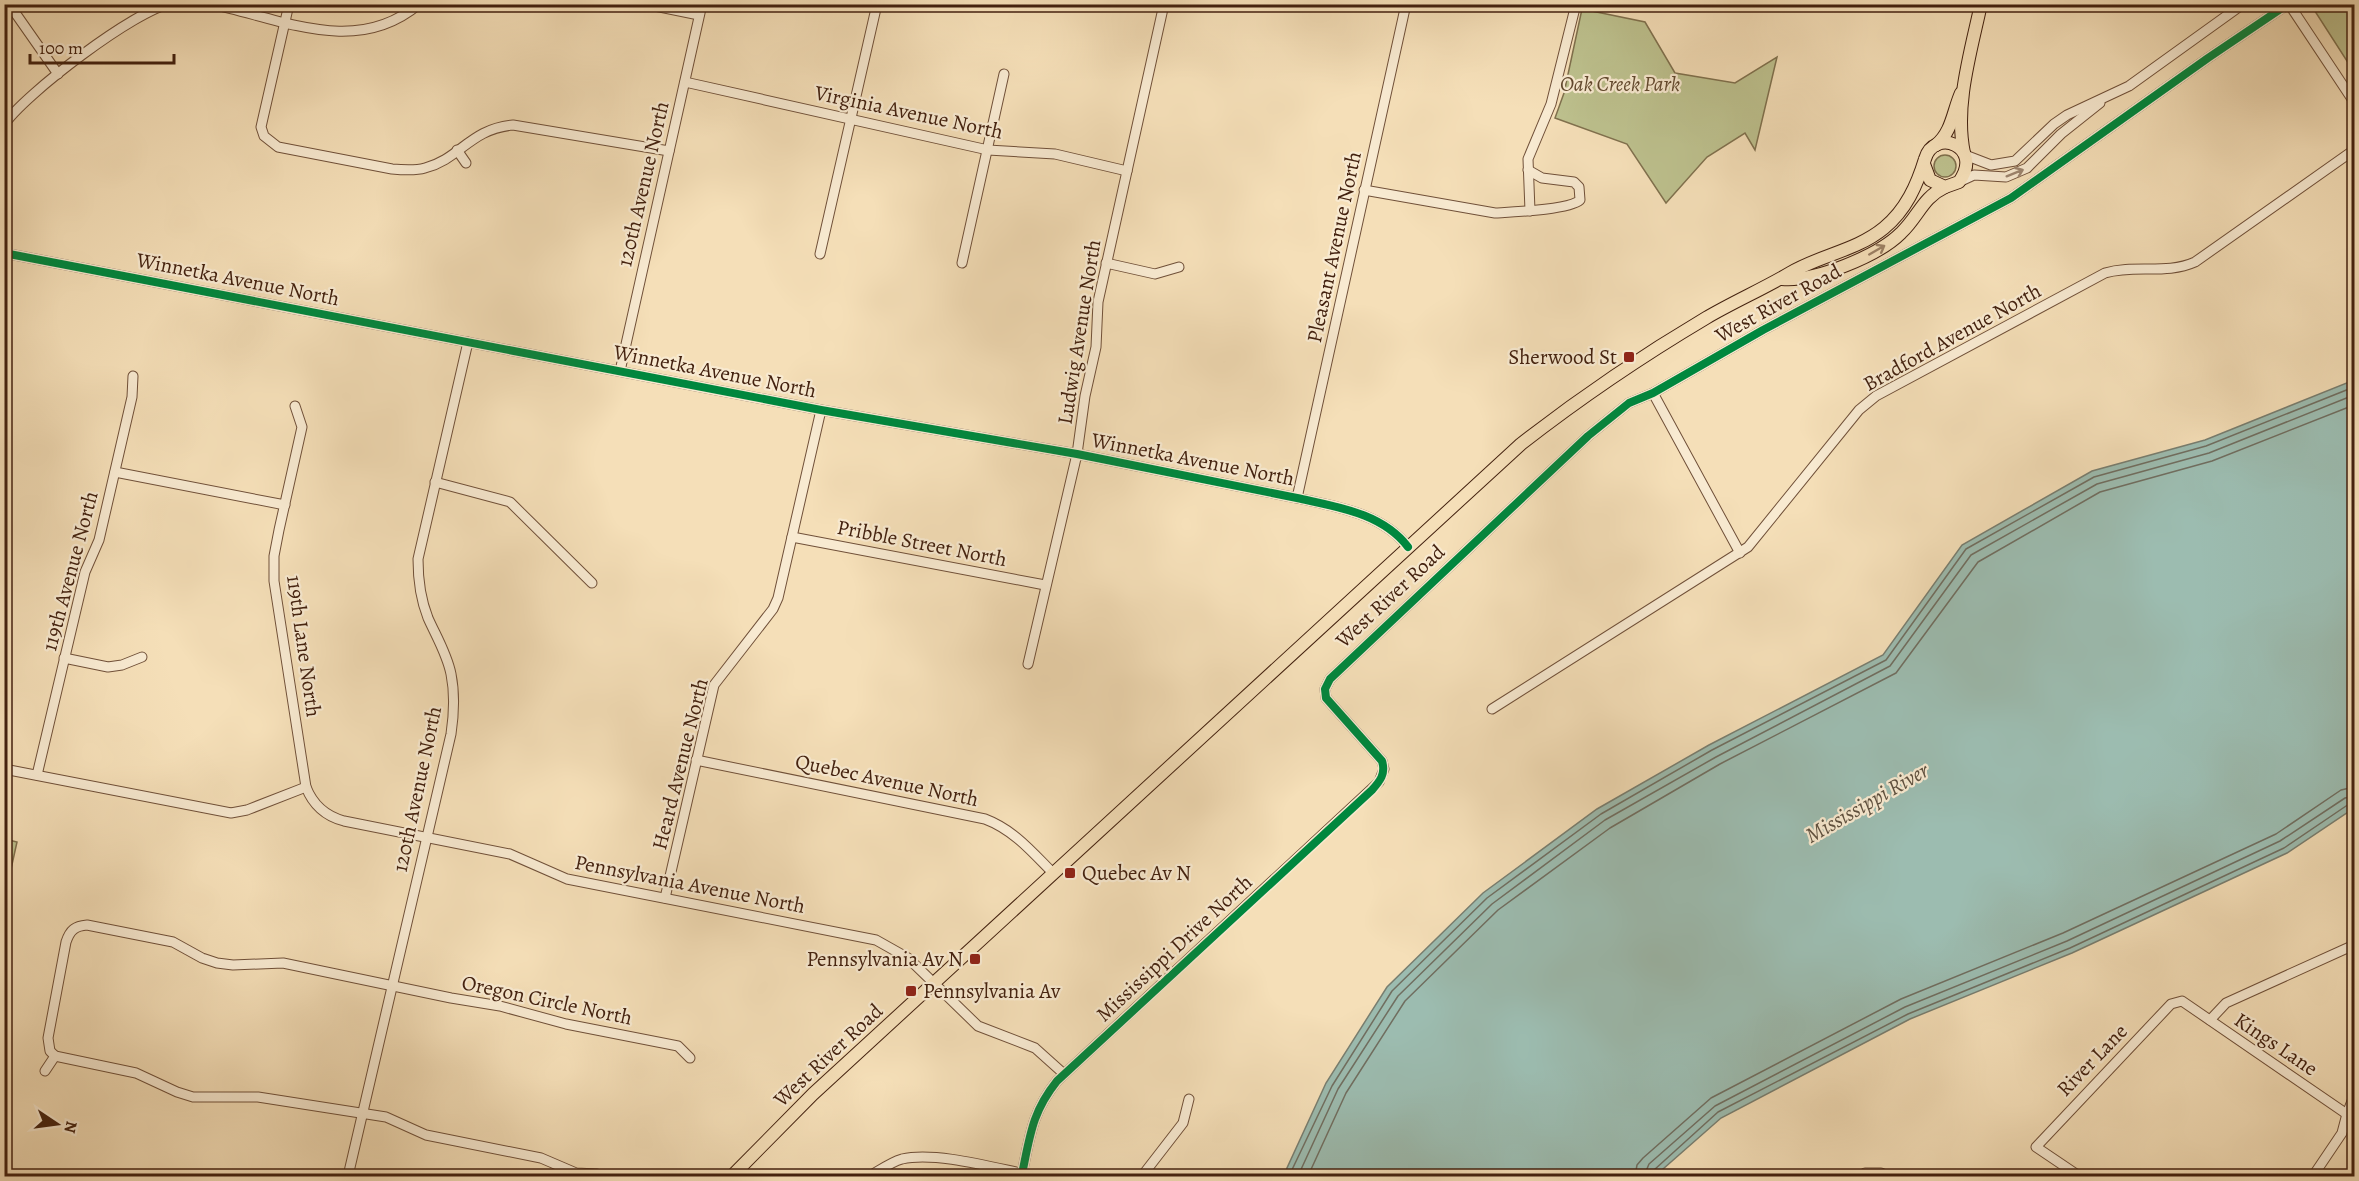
<svg xmlns="http://www.w3.org/2000/svg" width="2359" height="1181" font-family="Alegreya,serif">
  <style>
    .green { fill: #bdc18e; stroke: #80714e; stroke-width: 1.5 }
    .water { fill: #9cbcb0; stroke: #787e70; stroke-width: 1.5 }
    .lines { fill: none; stroke-linecap: round; stroke-linejoin: round }
    .shore { stroke: #706e60; stroke-width: 1.5 }
    .minor-casing { stroke: #705039; stroke-width: 11 }
    .major-casing { stroke: #43210f; stroke-width: 14 }
    .minor { stroke: #f8ead1; stroke-width: 9 }
    .major { stroke: #f5dfb8; stroke-width: 12 }
    .cycleway-casing { stroke: #f8ead1; stroke-width: 11 }
    .cycleway { stroke: #00873e; stroke-width: 8 }
    .oneway { stroke: #9e8670 }
    .oneway2 { stroke: #9c8064 }
    .poi-dot { fill: #8f2418; stroke: #f8ead1; stroke-width: 2 }
    .labels { text-anchor: middle; dominant-baseline: central; stroke-width: 4.5; stroke-linejoin: round; paint-order: stroke }
    .park-label { font-size: 21px; font-style: italic; fill: #62492f; stroke: #f8ead1 }
    .street-label { font-size: 21px; fill: #43210f; stroke: #f8ead1 }
    .poi-label { font-size: 21px; fill: #43210f; stroke: #f8ead1; text-anchor: end }
    .water-label { font-size: 22px; font-style: italic; fill: #5e503f; stroke: #f8ead1 }
  </style>
  <rect width="100%" height="100%" fill="#f5dfb8"/>
  <filter id="stains"><feTurbulence type="fractalNoise" baseFrequency=".00333" numOctaves="4"/><feColorMatrix values="0 0 0 0 .2 0 0 0 0 .09 0 0 0 0 .02 0 0 0 .5 -.17"/></filter>
  <radialGradient id="worn" r=".72"><stop offset=".6" stop-color="#630" stop-opacity="0"/><stop offset="1" stop-color="#630" stop-opacity=".3"/></radialGradient>
  <!-- green -->
  <g class="green">
    <path d="M2311,5H2354V72Z"/>
    <path d="M1582,9L1645,22L1675,73L1735,83L1777,57L1755,150L1745,133L1707,157L1666,203L1627,144L1555,118L1564,93Z"/>
    <circle cx="1945" cy="166" r="11"/>
    <path d="M5,839L17,842L5,896L4,839Z"/>
  </g>
  <!-- water -->
  <path class="water" d="M2354,380V808L2287,853L2072,953L1910,1019L1721,1118L1655,1176H1281L1286,1170L1326,1083L1387,987L1483,893L1597,809L1709,745L1883,655L1962,545L2092,471L2205,440Z"/>
  <g class="lines">
    <!-- shore -->
    <g class="shore">
      <path d="M1289,1176L1332,1086L1392,991L1487,898L1601,814L1712,750L1886,660L1966,549L2094,477L2206,446L2354,387"/>
      <path d="M1298,1176L1338,1089L1398,996L1492,904L1605,820L1716,757L1890,666L1971,555L2097,484L2209,453L2354,395"/>
      <path d="M1308,1176L1346,1093L1405,1001L1498,910L1610,828L1720,764L1896,673L1978,562L2100,492L2212,461L2354,405"/>
      <path d="M1635,1176L1637,1165L1643,1158L1711,1098L1901,999L2063,933L2276,834L2341,790L2354,787"/>
      <path d="M1644,1176L1649,1164L1715,1106L1905,1007L2067,941L2280,841L2345,798L2354,796"/>
      <path d="M1652,1176L1654,1170L1718,1112L1908,1014L2070,948L2284,848L2349,804L2354,803"/>
    </g>
    <defs>
      <g id="minor">
        <path d="M9,4L58,74"/>
        <path d="M212,4C282,19 356,57 419,4"/>
        <path d="M289,4L261,127L264,136L278,147L392,169C403,170 415,171 425,168C460,159 470,129 513,125L669,151"/>
        <path d="M645,4L699,15"/>
        <path d="M2289,4L2354,102"/>
        <path d="M685,82L988,150L1055,154L1127,171"/>
        <path d="M4,125C22,96 139,7 171,4"/>
        <path d="M457,150L466,163"/>
        <path d="M1965,155L1991,165L2015,161L2054,124L2067,115L2129,86L2243,4"/>
        <path d="M1959,182L1974,175L2006,177L2027,168L2061,134L2100,103"/>
        <path d="M1364,190L1495,213C1511,212 1569,210 1580,200L1579,187L1574,182L1542,178L1528,170"/>
        <path d="M1530,211L1528,159L1551,104L1576,4"/>
        <path d="M4,253L821,410L1077,454L1297,498C1337,507 1382,513 1408,547"/>
        <path d="M820,254L877,4"/>
        <path d="M962,263L1004,74"/>
        <path d="M1106,263L1155,274L1179,267"/>
        <path d="M620,371L702,4"/>
        <path d="M1653,393L1740,553"/>
        <path d="M295,406L302,427L279,530L274,556V581L306,787C313,805 325,816 344,821L510,854L567,879L876,940L908,958L978,1026L1035,1048L1064,1074"/>
        <path d="M115,472L285,505"/>
        <path d="M435,482L510,502L592,583"/>
        <path d="M1297,498L1406,4"/>
        <path d="M792,537L1045,585"/>
        <path d="M64,658L108,667L122,665L142,657"/>
        <path d="M1028,664L1077,454L1085,396L1096,347L1098,302L1164,4"/>
        <path d="M1492,709L1748,547L1859,410L1876,396L2105,273C2135,264 2166,275 2195,262L2354,150"/>
        <path d="M696,760L985,819C1014,830 1032,852 1053,873"/>
        <path d="M4,769L231,813L247,810L306,787"/>
        <path d="M37,775L85,572L99,540L132,397L133,376"/>
        <path d="M665,898L714,685L773,609L778,598L821,410"/>
        <path d="M2210,1020L2226,1003L2354,945"/>
        <path d="M55,1056L136,1073L177,1092L193,1097H258L386,1117L426,1135L541,1158L576,1173L597,1174"/>
        <path d="M45,1071L55,1056L50,1051L48,1038L66,942C70,930 75,926 87,925L173,942L202,958L217,963L233,965L283,963L451,998L500,1006L566,1024L678,1046L690,1058"/>
        <path d="M1865,1173H1881L1887,1176"/>
        <path d="M1022,1174C1030,1136 1032,1112 1057,1081L1379,782L1384,769L1382,761L1326,698L1325,689L1330,679L1588,436L1629,403L1653,393L1763,330L2011,198L2208,58L2288,4"/>
        <path d="M348,1176L451,734C454,714 455,694 451,674C447,654 436,636 428,618C420,598 418,579 418,559L468,342"/>
        <path d="M870,1176C880,1170 891,1162 902,1159C937,1151 998,1169 1035,1176"/>
        <path d="M1142,1176L1183,1123L1189,1099"/>
        <path d="M2079,1176L2036,1147L2171,1004L2182,1001L2354,1119"/>
        <path d="M2313,1176L2342,1133L2347,1114L2354,1096"/>
      </g>
      <g id="major">
        <path d="M1936,145C1952,132 1953,111 1961,93"/>
        <path d="M1964,153C1954,106 1971,51 1981,4"/>
        <path d="M1782,279C1814,282 1878,256 1901,233C1919,216 1922,198 1945,187"/>
        <path d="M732,1176L813,1094L1521,444C1580,398 1642,356 1706,318C1733,302 1763,289 1790,273C1820,255 1856,251 1884,228C1906,210 1917,185 1925,159C1934,127 1985,146 1959,182L1945,187L1930,180L1924,164"/>
      </g>
    </defs>
    <!-- minor casing -->
    <use href="#minor" class="minor-casing"/>
    <!-- major casing -->
    <use href="#major" class="major-casing"/>
    <!-- minor -->
    <use href="#minor" class="minor"/>
    <!-- major -->
    <use href="#major" class="major"/>
    <defs>
      <g id="cycleway">
        <path d="M4,253L821,410L1077,454L1297,498C1337,507 1382,513 1408,547"/>
        <path d="M1035,1176L1022,1174C1030,1136 1032,1112 1057,1081L1372,790C1380,781 1386,774 1382,761L1326,698L1325,689L1330,679L1588,436L1629,403L1653,393L1763,330L2011,198L2208,58L2288,4"/>
      </g>
    </defs>
    <!-- cycleway casing -->
    <use href="#cycleway" class="cycleway-casing"/>
    <!-- cycleway -->
    <use href="#cycleway" class="cycleway"/>
  </g>
  <!-- one-way arrows -->
  <defs><path id="oneway-shaft" d="M-6 0H5M1.5-3L5.5 0L1.5 3" fill="none" stroke-width="1.6" stroke-linecap="round" stroke-linejoin="round" transform="scale(1.5)"/></defs>
  <use class="oneway" href="#oneway-shaft" transform="translate(2015 173) rotate(-22)"/>
  <use class="oneway2" href="#oneway-shaft" transform="translate(1877 250) rotate(-30)"/>
  <!-- markers -->
  <g class="poi-dot">
    <rect x="1623" y="351" width="12" height="12" rx="3"/>
    <rect x="1064" y="867" width="12" height="12" rx="3"/>
    <rect x="969" y="953" width="12" height="12" rx="3"/>
    <rect x="905" y="985" width="12" height="12" rx="3"/>
  </g>
  <g class="labels">
    <!-- park labels -->
    <g class="park-label">
      <text x="1620" y="84">Oak Creek Park</text>
    </g>
    <!-- street labels -->
    <g class="street-label">
      <text transform="translate(909 112) rotate(12)">Virginia Avenue North</text>
      <text transform="translate(643 184) rotate(-77)">120th Avenue North</text>
      <text transform="translate(1334 247) rotate(-78)">Pleasant Avenue North</text>
      <text transform="translate(238 279) rotate(11)">Winnetka Avenue North</text>
      <text transform="translate(1778 303) rotate(-29)">West River Road</text>
      <text transform="translate(1079 332) rotate(-81)">Ludwig Avenue North</text>
      <text transform="translate(1952 337) rotate(-29)">Bradford Avenue North</text>
      <text transform="translate(715 371) rotate(11)">Winnetka Avenue North</text>
      <text transform="translate(1193 459) rotate(11)">Winnetka Avenue North</text>
      <text transform="translate(922 543) rotate(11)">Pribble Street North</text>
      <text transform="translate(70 571) rotate(-75)">119th Avenue North</text>
      <text transform="translate(1390 596) rotate(-43)">West River Road</text>
      <text transform="translate(304 646) rotate(82)">119th Lane North</text>
      <text transform="translate(680 764) rotate(-76)">Heard Avenue North</text>
      <text transform="translate(887 780) rotate(12)">Quebec Avenue North</text>
      <text transform="translate(417 789) rotate(-78)">120th Avenue North</text>
      <text transform="translate(690 884) rotate(11)">Pennsylvania Avenue North</text>
      <text transform="translate(1174 948) rotate(-43)">Mississippi Drive North</text>
      <text transform="translate(547 1000) rotate(12)">Oregon Circle North</text>
      <text transform="translate(2276 1044) rotate(34)">Kings Lane</text>
      <text transform="translate(828 1055) rotate(-43)">West River Road</text>
      <text transform="translate(2092 1060) rotate(-46)">River Lane</text>
    </g>
    <!-- poi labels -->
    <g class="poi-label">
      <text x="1617" y="357">Sherwood St</text>
      <text x="1082" y="873" text-anchor="start">Quebec Av N</text>
      <text x="963" y="959">Pennsylvania Av N</text>
      <text x="923" y="991" text-anchor="start">Pennsylvania Av</text>
    </g>
    <!-- water labels -->
    <g class="water-label">
      <text transform="translate(1867 803) rotate(-30)">Mississippi River</text>
    </g>
  </g>
  <!-- margin -->
  <rect width="2359" height="1181" fill="none" stroke="#f5dfb8" stroke-width="24"/>
  <rect x="6" y="6" width="2347" height="1169" fill="none" stroke="#43210f" stroke-width="3"/>
  <rect x="12" y="12" width="2335" height="1157" fill="none" stroke="#43210f" stroke-width="1.5"/>
  <!-- north arrow -->
  <g transform="translate(57 1124) rotate(103)" stroke="#f8ead1" stroke-width="4.5" paint-order="stroke">
  <path d="M0-4.5L10 22L0 15L-10 22Z" fill="#43210f"/>
  <text y="-9" font-size="16" font-weight="bold" text-anchor="middle" fill="#43210f">N</text>
  </g>
  <!-- scale -->
  <path d="M30 54v9h144v-9" fill="none" stroke="#43210f" stroke-width="3"/>
  <text x="39" y="54" font-size="18" fill="#43210f" stroke="#f8ead1" stroke-width="4.5" paint-order="stroke">100 m</text>
  <rect width="100%" height="100%" filter="url(#stains)"/>
  <rect width="100%" height="100%" fill="url(#worn)"/>
</svg>
